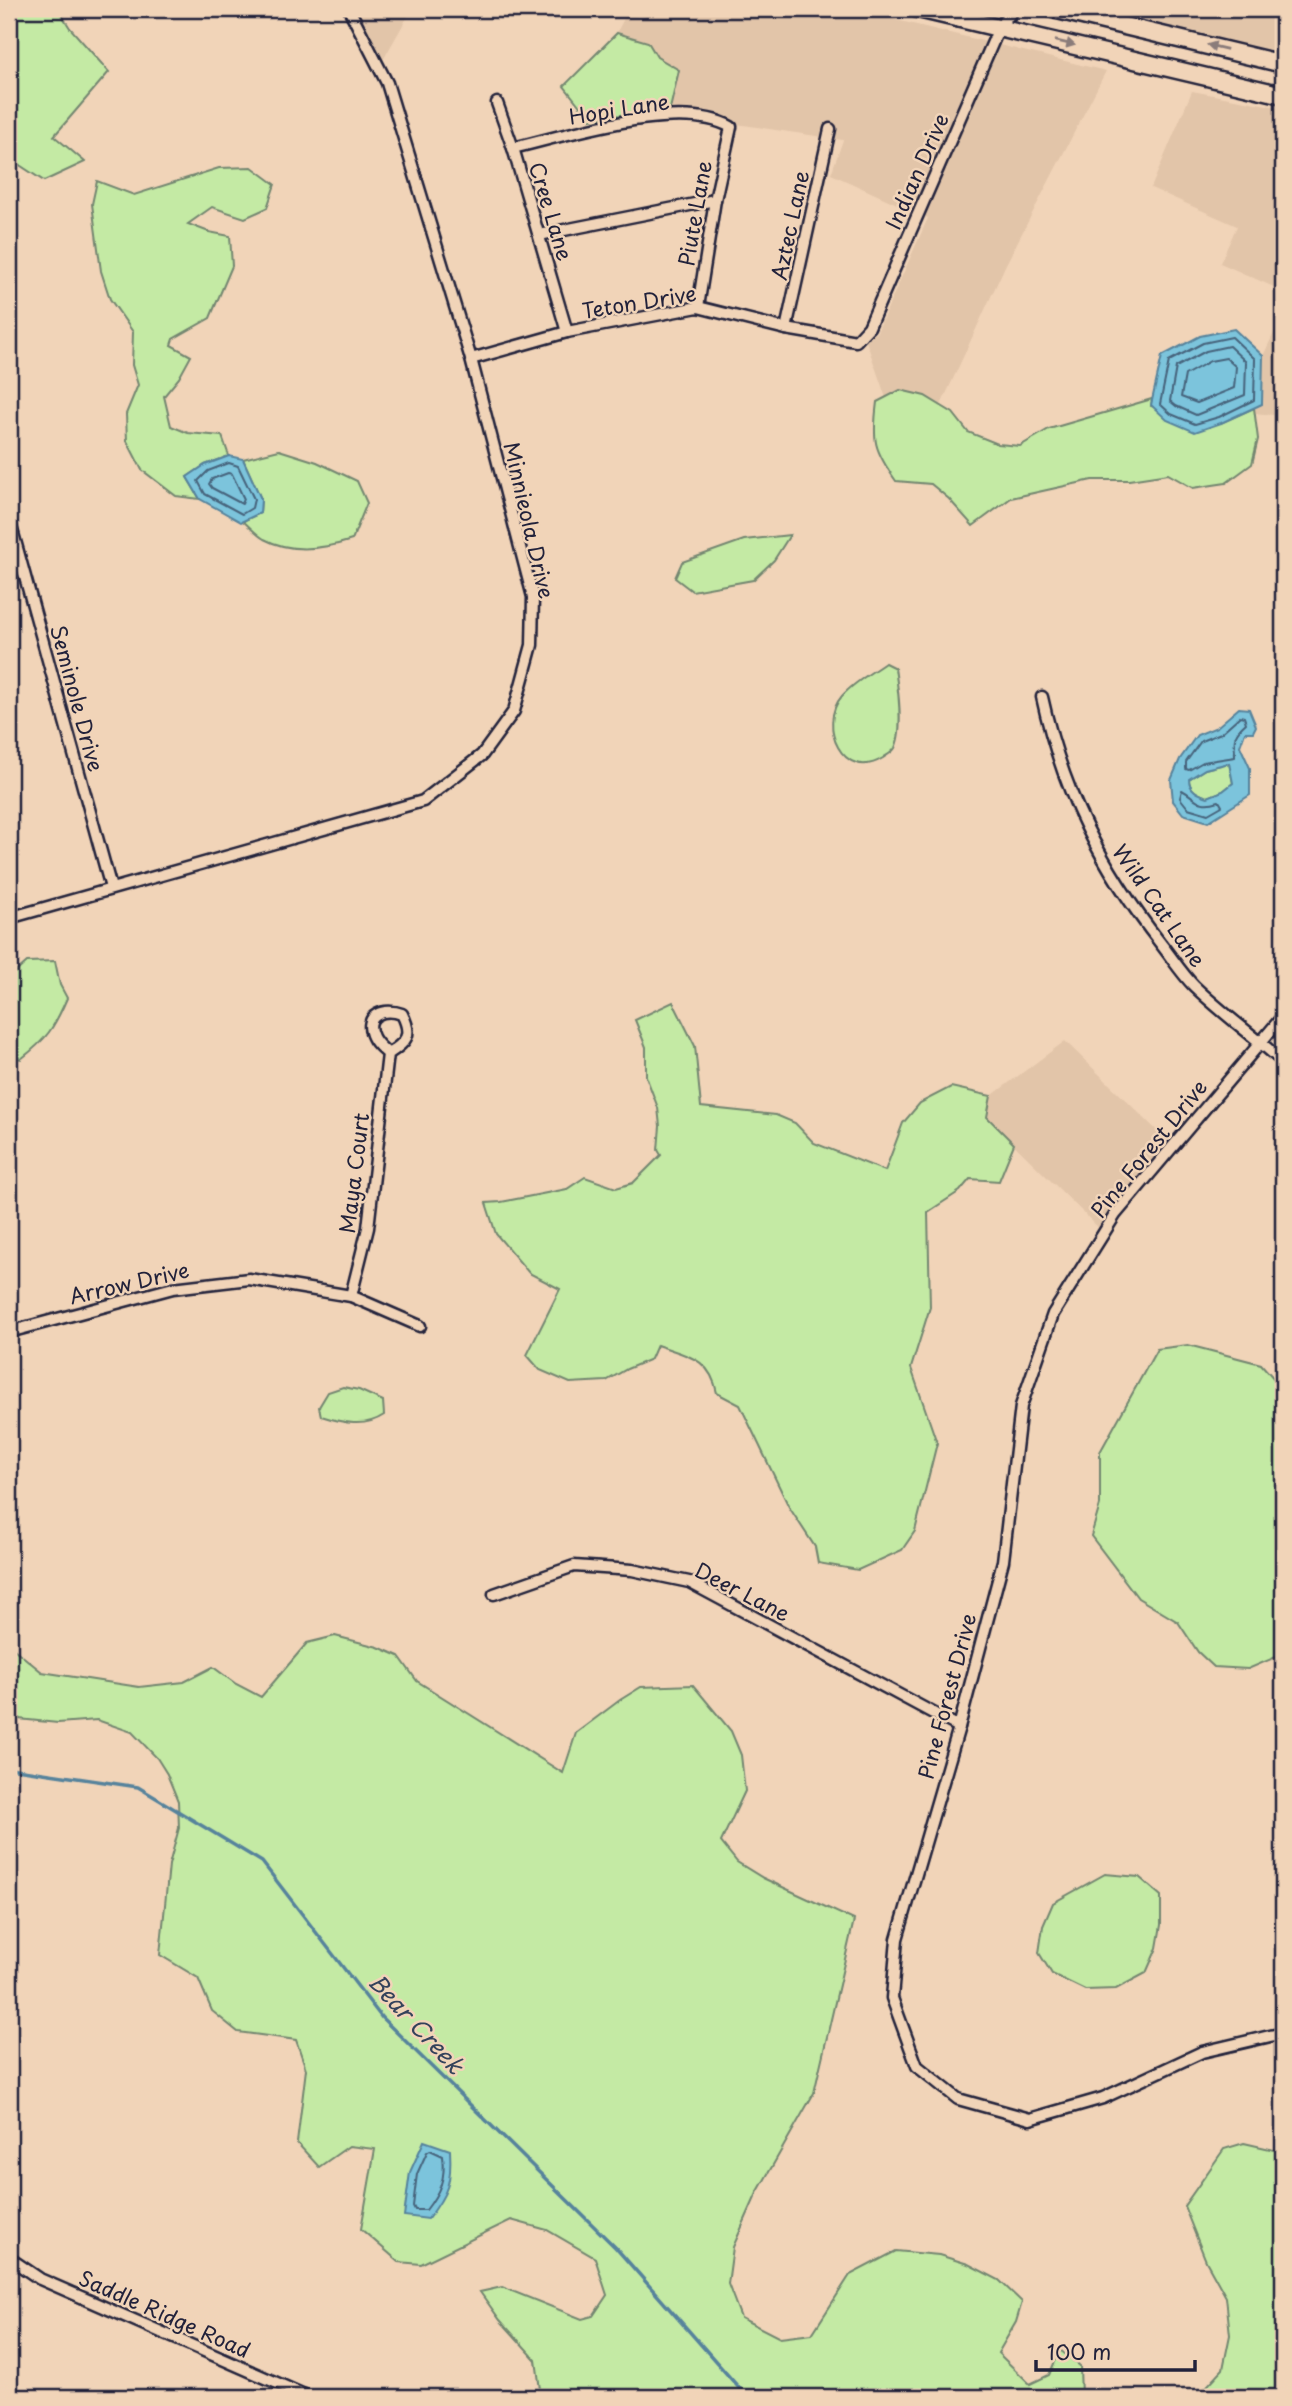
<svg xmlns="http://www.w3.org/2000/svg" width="1292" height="2406" font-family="'Playpen Sans',sans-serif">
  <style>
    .built { fill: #e2c5a9 }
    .green { fill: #c4eaa4; stroke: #738670; stroke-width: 2 }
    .water { fill: #7bc4dc; stroke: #57839c; stroke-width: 2; fill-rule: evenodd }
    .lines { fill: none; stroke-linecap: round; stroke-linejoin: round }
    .shore { stroke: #46637b; stroke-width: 2 }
    .stream { stroke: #57839c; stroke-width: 3.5 }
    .minor-casing { stroke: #22223b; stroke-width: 15 }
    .tertiary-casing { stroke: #22223b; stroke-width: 18 }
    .primary-casing { stroke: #22223b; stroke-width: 21 }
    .minor { stroke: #f1d4b8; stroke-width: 10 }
    .tertiary { stroke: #f1d4b8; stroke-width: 12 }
    .primary { stroke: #f1d4b8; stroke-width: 16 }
    .oneway { fill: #8a7b7a }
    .labels { text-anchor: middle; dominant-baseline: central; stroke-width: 5; stroke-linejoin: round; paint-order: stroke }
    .street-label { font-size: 21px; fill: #22223b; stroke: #f1d4b8 }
    .water-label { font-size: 23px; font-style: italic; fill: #34425b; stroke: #f1d4b8 }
  </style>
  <rect width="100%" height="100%" fill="#f1d4b8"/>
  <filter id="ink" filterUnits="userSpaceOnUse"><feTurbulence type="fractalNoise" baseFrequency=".0143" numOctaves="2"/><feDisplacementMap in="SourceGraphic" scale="14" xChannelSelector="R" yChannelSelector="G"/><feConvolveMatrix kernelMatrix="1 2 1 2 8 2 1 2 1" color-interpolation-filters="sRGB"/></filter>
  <g filter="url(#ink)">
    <!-- built -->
    <g class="built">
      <path d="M357,9H412L383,60Z"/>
      <path d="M655,9H851L1106,71L1006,264L941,405L925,396L900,390L886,398L864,335L876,334L928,218L831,174L843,140L696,118L670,109L679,70L657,57L648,42L617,32L628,11L630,14L641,19Z"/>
      <path d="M1094,9H1283V53Z"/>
      <path d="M1192,91L1283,108V291L1220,263L1237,226L1151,188Z"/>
      <path d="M1283,314V416L1255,413L1254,408L1262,404L1263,356Z"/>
      <path d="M1065,1041L1177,1150L1105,1234L986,1117L990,1097Z"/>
    </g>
    <!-- green -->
    <g class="green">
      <path d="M9,9H58L70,28L109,72L54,136L85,162L44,181L9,158Z"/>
      <path d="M617,33L648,42L657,57L679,70L670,109L590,119L564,86Z"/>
      <path d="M252,167L275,184L267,208L245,218L212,207L188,224L209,232L230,236L232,266L210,318L173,339L171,345L191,356L179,378L164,396L171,426L188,433L222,436L229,456L205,465L187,477L200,499L176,496L142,470L127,441L126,414L138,385L132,365L133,332L110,299L101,271L92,204L97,181L134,195L219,168Z"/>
      <path d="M900,390L925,396L953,413L968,432L998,444L1020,446L1049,429L1152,399L1151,406L1221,423L1254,408L1258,439L1252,464L1226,483L1193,488L1168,474L1129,480H1092L1011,498L973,526L949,499L931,484L896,481C874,450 872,441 877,402Z"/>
      <path d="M279,450L317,462L357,481L367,503L352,540C324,549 292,554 264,539C257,535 250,527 243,521L260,513L261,499L243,459Z"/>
      <path d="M790,535L774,560L753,580L692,591L675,578L682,562L744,540Z"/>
      <path d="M885,663L895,668C898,688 904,729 895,748C892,753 887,755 883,758C843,783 817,725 842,696C853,683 871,673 885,663Z"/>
      <path d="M1229,763L1233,783L1223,791L1208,797C1198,794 1189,790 1189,779L1205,769Z"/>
      <path d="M55,961L60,985L67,998C54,1028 47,1039 21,1059L9,1056V978L27,962Z"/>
      <path d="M673,1002L695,1046L701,1107L776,1115L795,1123L814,1143L885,1171L903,1123L920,1103L951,1087L991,1096L987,1117L1014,1144L999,1181L970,1179L960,1191L928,1212L930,1307L911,1368L937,1443L915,1531L902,1550L858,1570L818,1563L815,1547L789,1507L740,1405L717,1393C710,1357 687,1356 657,1345L651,1359L627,1369L606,1381L570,1383L540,1370L527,1355L560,1289L529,1273L496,1234L486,1203L501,1202L567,1189L585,1177L616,1188L633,1183L661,1155L658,1150L660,1126L658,1108L646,1076V1047L635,1020Z"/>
      <path d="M1188,1345L1261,1364L1283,1389V1654L1248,1669L1214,1667L1198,1652L1178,1622L1138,1598L1091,1536L1100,1505V1452L1157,1349Z"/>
      <path d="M343,1387L359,1390L383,1401L384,1415C365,1428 343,1423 321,1416L319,1407L328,1392Z"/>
      <path d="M335,1636L378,1647L399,1656L417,1681L563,1773L576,1733L620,1700L641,1687L693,1685L731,1731L741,1755L745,1791L721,1842L737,1862L763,1878L854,1920L814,2093L757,2193L733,2247L728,2284L741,2318L780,2338L812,2334L850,2275L896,2251L939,2255L968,2264L999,2280L1022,2302L1016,2322L998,2353L1030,2384L1049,2375L1060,2350L1080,2366L1081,2397H541L536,2360L500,2320L480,2292L502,2287L582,2319L593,2316L607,2295L595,2258L547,2230L511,2220L421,2264L399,2262L361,2229L375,2149L349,2146L319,2167L297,2143L306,2069L296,2040L238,2032L212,2011L198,1978L160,1955L169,1865L179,1828L178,1801L167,1774L157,1758L132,1732L97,1720L58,1723L9,1718V1645L42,1672L139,1687L184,1682L213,1667L236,1684L261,1697L307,1643Z"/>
      <path d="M1105,1874L1139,1877L1161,1896V1925L1157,1948L1146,1973L1116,1989L1085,1990L1052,1974L1039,1953L1043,1926L1053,1903Z"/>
      <path d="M1244,2143L1283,2152V2397H1197L1223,2369L1230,2335L1226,2297L1206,2261L1184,2206L1224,2149Z"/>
    </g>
    <!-- water -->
    <g class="water">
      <path d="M1234,329L1263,356L1262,404L1221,423L1195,432L1167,420L1151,405L1162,356L1200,336Z"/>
      <path d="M229,456L243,459L261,499L260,513L241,522L200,499L187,477L205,465Z"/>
      <path d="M1239,708L1249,709L1256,726L1253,732H1245L1240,746L1250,768V795L1208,822L1183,814L1173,801L1171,780L1180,759L1197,735L1217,727ZM1229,763L1233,783L1223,791L1208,797C1198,794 1189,790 1189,779L1205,769Z"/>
      <path d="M424,2141L450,2150C452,2182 448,2193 428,2219L404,2216L410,2172Z"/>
    </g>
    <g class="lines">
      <!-- shore -->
      <g class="shore">
        <path d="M1232,337L1255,359L1254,400L1219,417L1195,424L1171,414L1160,404L1169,361L1203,343Z"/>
        <path d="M1229,346L1246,362L1245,395L1196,415L1176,406L1170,401L1176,367L1206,351Z"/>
        <path d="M1226,358L1236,367L1234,388L1197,403L1181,397L1185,375L1210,361Z"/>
        <path d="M229,463L238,466L254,499L252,508L242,514L205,494L198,481L208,471Z"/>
        <path d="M228,473L232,474L244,499L242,504L212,488L209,484L212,479Z"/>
        <path d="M1240,716L1244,717L1246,723C1231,736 1235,740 1235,757L1203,762L1189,770L1186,769V762L1201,741L1221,733Z"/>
        <path d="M1182,790C1197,798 1198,808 1219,801L1222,806L1208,814L1188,808L1180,798Z"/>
        <path d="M430,2150L443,2156C446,2178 440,2192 426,2210H415L413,2206L417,2174L427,2152Z"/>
      </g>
      <!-- stream -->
      <path class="stream" d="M9,1768L138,1787L262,1862L382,2018L616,2248L747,2397"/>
      <defs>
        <g id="minor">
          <path d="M497,103L513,148L567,332"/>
          <path d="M513,148C568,135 681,98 731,127L715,200L698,307"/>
          <path d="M539,235L715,200"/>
          <path d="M786,329L830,129"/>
          <path d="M471,359L567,332L698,307L786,329L856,341L869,327L999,28L1008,15"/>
          <path d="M9,519L111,888"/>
          <path d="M1042,697C1063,793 1101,867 1161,944C1172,958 1182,974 1194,986C1222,1013 1254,1036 1283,1062"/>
          <path d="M9,918L423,801L482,755L514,711L532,645L533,597L471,359L387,83L349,9"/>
          <path d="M1283,1016L1115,1215L1053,1314L1021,1406L1003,1561L959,1727L897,1939L892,1998L917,2066L958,2099L1030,2119L1103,2098L1202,2052L1283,2033"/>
          <path d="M351,1296L368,1228L388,1054C383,1049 376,1044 373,1037C362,1014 385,1008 402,1014C413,1035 407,1042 388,1054"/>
          <path d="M9,1332L173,1288L249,1279L351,1296L420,1326"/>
          <path d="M494,1594L574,1566L632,1570L689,1582L959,1727"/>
          <path d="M9,2258L40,2279L309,2397"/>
        </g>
        <path id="tertiary" d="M1008,15L1012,9"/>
        <g id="primary">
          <path d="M918,9L1283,95"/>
          <path d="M1053,9L1283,64"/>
        </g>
      </defs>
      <!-- minor casing -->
      <use href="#minor" class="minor-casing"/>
      <!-- tertiary casing -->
      <use href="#tertiary" class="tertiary-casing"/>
      <!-- primary casing -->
      <use href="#primary" class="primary-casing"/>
      <!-- minor -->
      <use href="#minor" class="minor"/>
      <!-- tertiary -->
      <use href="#tertiary" class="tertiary"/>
      <!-- primary -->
      <use href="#primary" class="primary"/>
    </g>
    <!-- one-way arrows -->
    <defs><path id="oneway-solid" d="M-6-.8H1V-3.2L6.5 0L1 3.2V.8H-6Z" transform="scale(1.75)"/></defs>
    <g class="oneway">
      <use href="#oneway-solid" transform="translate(1065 43) rotate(13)"/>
      <use href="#oneway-solid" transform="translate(1217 47) rotate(-167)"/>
    </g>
  </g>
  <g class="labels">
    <!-- street labels -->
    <g class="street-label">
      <text transform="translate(619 108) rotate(-9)">Hopi Lane</text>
      <text transform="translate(916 171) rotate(-66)">Indian Drive</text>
      <text transform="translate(552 211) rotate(73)">Cree Lane</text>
      <text transform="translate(694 213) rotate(-80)">Piute Lane</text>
      <text transform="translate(789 225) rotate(-78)">Aztec Lane</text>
      <text transform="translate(639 301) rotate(-9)">Teton Drive</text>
      <text transform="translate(530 520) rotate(77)">Minnieola Drive</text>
      <text transform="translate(78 698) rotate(75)">Seminole Drive</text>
      <text transform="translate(1160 905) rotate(55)">Wild Cat Lane</text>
      <text transform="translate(1148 1148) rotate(-51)">Pine Forest Drive</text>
      <text transform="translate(353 1173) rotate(-83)">Maya Court</text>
      <text transform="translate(129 1282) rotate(-13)">Arrow Drive</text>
      <text transform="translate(743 1591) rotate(27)">Deer Lane</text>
      <text transform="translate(946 1696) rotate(-75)">Pine Forest Drive</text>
      <text transform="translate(165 2313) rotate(24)">Saddle Ridge Road</text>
    </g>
    <!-- water labels -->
    <g class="water-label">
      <text transform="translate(417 2023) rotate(47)">Bear Creek</text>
    </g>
  </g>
  <!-- margin -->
  <rect width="1292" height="2406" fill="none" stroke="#f1d4b8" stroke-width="35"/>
  <rect x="18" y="18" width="1257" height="2371" fill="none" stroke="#22223b" stroke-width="2.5" filter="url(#ink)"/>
  <!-- scale -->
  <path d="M1036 2360v10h159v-10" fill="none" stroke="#22223b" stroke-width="3.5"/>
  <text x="1047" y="2360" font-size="21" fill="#22223b" stroke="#f1d4b8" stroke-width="5" paint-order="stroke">100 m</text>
</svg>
